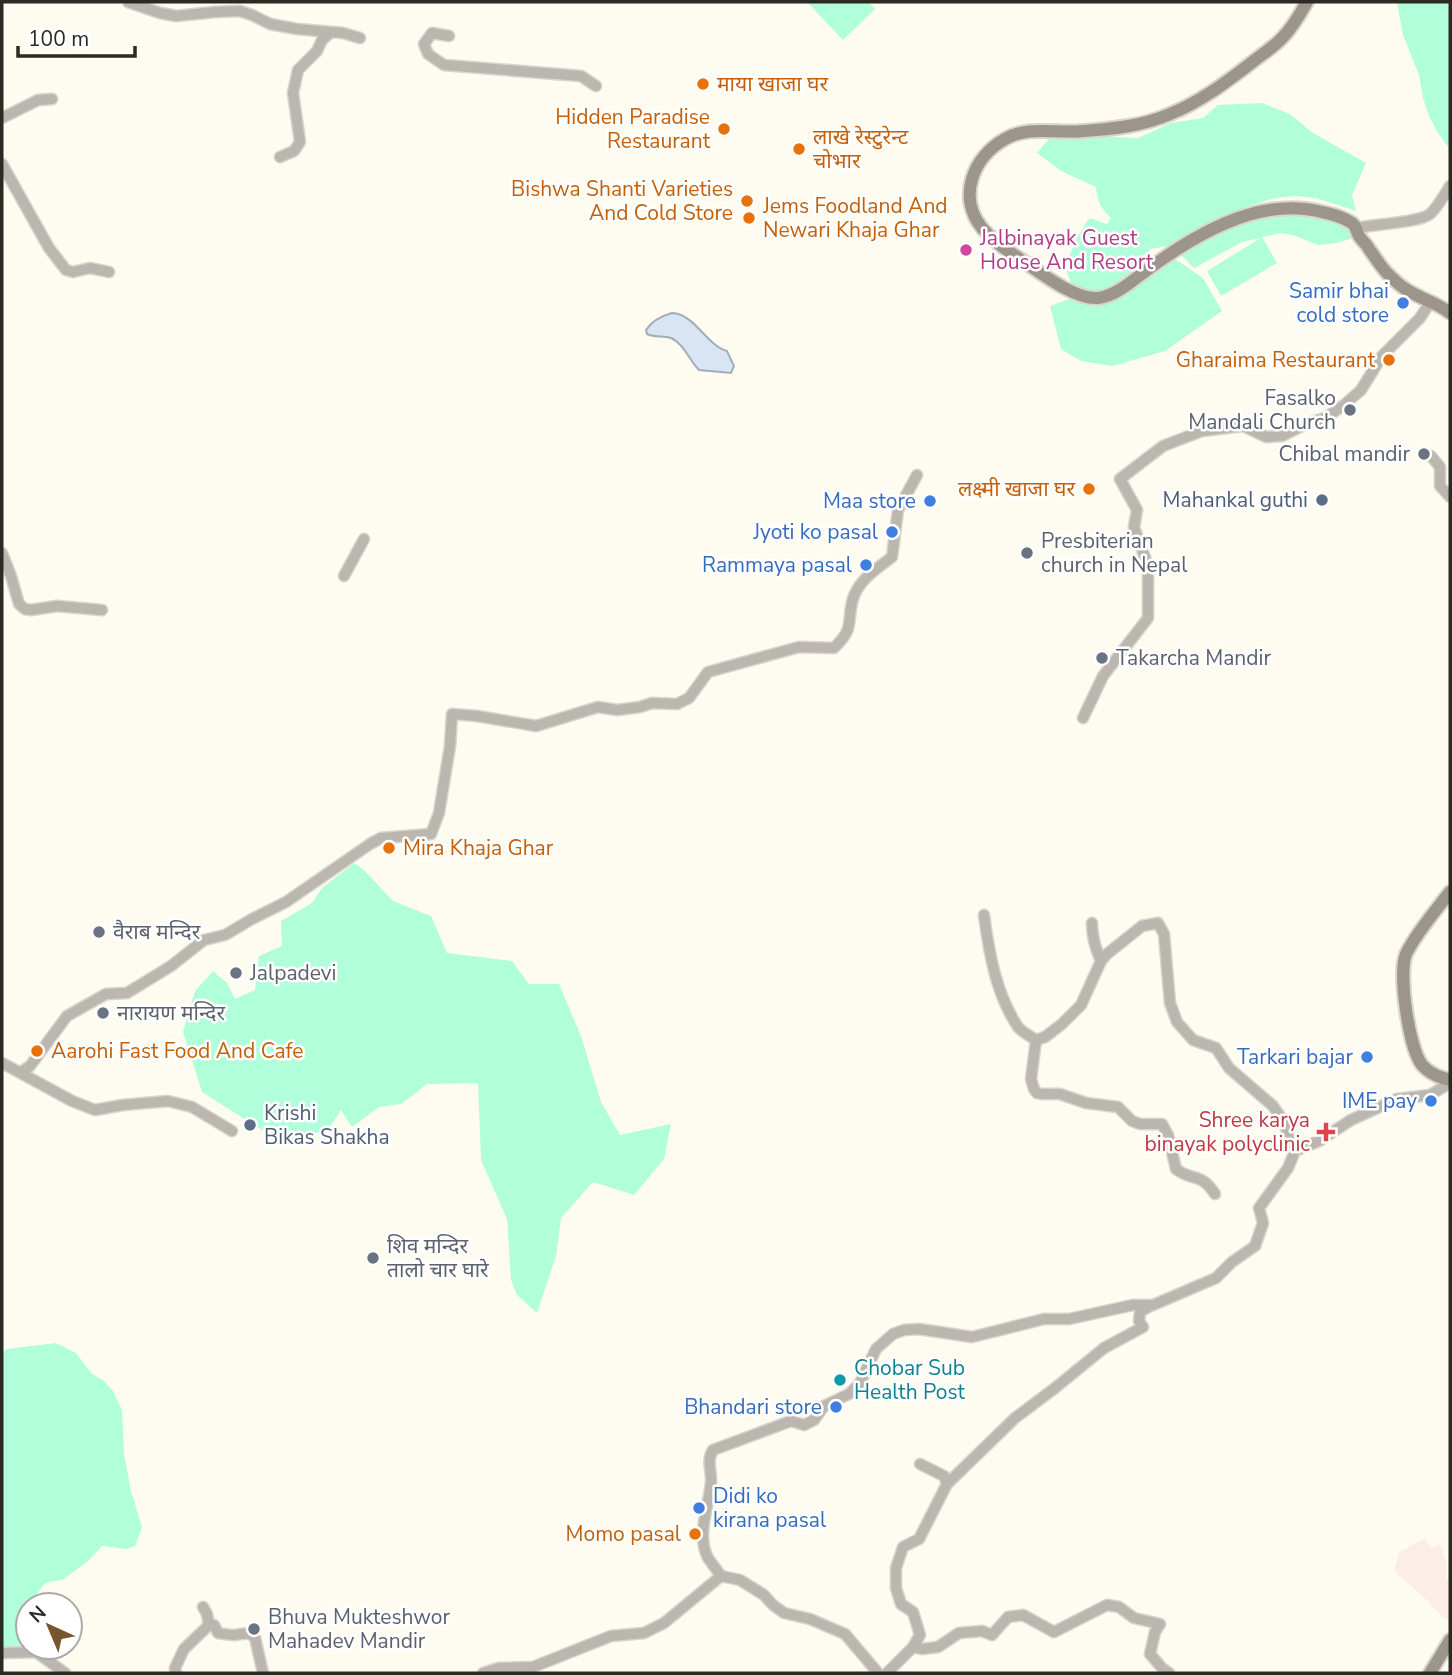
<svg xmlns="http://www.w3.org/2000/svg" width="1452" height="1675" font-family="'Nunito Sans','Noto Sans Devanagari',sans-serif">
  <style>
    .education { fill: #fceee7 }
    .green { fill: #b1feda }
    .water { fill: #d7e5f4; stroke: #a4adb6; stroke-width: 2 }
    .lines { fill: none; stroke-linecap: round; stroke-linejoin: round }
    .minor-casing { stroke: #d8d5cc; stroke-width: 13 }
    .secondary-casing { stroke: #d8d5cc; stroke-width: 16 }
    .minor { stroke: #bbb6b0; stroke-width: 10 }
    .secondary { stroke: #9c958c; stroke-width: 12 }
    .food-dot { fill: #e8710a; stroke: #fff; stroke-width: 2.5 }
    .hotel-dot { fill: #d1479c; stroke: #fff; stroke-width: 2.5 }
    .shop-dot { fill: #3f7fe0; stroke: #fff; stroke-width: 2.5 }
    .worship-dot { fill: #6b7280; stroke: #fff; stroke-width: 2.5 }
    .service-dot { fill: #5c6f8a; stroke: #fff; stroke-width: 2.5 }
    .health-dot { fill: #e0444e; stroke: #fff; stroke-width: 2.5 }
    .culture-dot { fill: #0f9aa8; stroke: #fff; stroke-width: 2.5 }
    .labels { text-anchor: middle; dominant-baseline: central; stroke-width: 5; stroke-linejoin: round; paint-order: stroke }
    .food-label { font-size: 21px; fill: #c56008; stroke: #fff; text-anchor: start }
    .hotel-label { font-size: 21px; fill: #b23c85; stroke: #fff; text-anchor: start }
    .shop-label { font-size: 21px; fill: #366cbe; stroke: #fff; text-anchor: end }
    .worship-label { font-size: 21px; fill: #5b616d; stroke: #fff; text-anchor: start }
    .service-label { font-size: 21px; fill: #4e5e75; stroke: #fff; text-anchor: end }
    .health-label { font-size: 21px; fill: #be3a42; stroke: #fff; text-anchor: end }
    .culture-label { font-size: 21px; fill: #0d838f; stroke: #fff; text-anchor: start }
  </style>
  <rect width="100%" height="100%" fill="#fefbf1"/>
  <!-- education -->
  <path class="education" d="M1424,1539L1432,1547L1440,1544L1447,1565L1446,1579L1450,1580V1621L1441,1616L1428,1601L1394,1571L1399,1552Z"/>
  <!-- green -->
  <g class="green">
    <path d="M807,2H868L875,9L843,40Z"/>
    <path d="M1397,2H1450V142L1448,147L1438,133L1429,116L1423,98L1419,75L1403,35Z"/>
    <path d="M1262,103L1290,114L1313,133L1366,163L1352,195L1356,211L1316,198L1295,196L1275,198L1246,207L1201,226L1168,246L1150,249L1140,266L1110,287L1090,293L1072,286C1071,281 1067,275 1067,270C1068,253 1080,230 1090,218L1107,224L1111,218C1101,209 1097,200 1096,187L1061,171L1037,153L1049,139L1096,136L1138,138L1171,123L1203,118L1218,105Z"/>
    <path d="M1289,206L1349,222L1353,238L1337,243L1318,245L1296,236L1281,233L1262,237L1277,263L1221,296L1207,271L1261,238L1242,242L1194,268L1181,255L1205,238L1232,224Z"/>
    <path d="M1172,257L1203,278L1222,311L1165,351L1112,366L1081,361L1061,349L1050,306L1069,299L1092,306L1127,292Z"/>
    <path d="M354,863L364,870L393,901L431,916L447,953L512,961L529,984H559L581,1036L601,1102L620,1135L671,1124L664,1159L634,1195L593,1182L561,1218L556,1256L537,1313L517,1295L511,1280L507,1219L481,1160L478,1083L427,1084L401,1104L379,1107L352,1127L341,1110L328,1130L281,1142L202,1092L183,1032L195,991L213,971L227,983L235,999L255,990L259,956L282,946L281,921L312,903L322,888Z"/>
    <path d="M56,1343L76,1353L91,1373L104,1381L113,1391L122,1410L124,1454L131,1491L142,1527L135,1546L127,1549L102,1546L88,1561L64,1579L45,1583L31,1602L32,1605H28V1647H35V1650L20,1647L2,1648V1352L7,1349Z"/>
  </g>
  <!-- water -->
  <path class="water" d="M672,313C695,314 706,345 727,351L734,366L731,373L699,370C690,361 683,343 671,338C663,335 655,338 647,334L646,330C652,321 661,316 672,313Z"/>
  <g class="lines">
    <defs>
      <g id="minor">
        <path d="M128,2L160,13L176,16L215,12L240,11L252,15L270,24L297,29L343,33L360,38"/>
        <path d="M449,36L432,33L424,44L428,54L444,65L581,76L596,86"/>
        <path d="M2,118L38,100L52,99"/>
        <path d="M280,157L294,151L300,142L293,93L298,70L317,51L322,40L330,33"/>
        <path d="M2,164L49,248L66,270L73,272L90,268L109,272"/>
        <path d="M1357,228C1374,224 1419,223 1430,214C1435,210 1446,193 1450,186"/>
        <path d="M1431,456L1440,467V486L1450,497"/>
        <path d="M2,553L11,576L19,604L25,609L31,610L57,606L102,610"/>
        <path d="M344,576L364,539"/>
        <path d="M1083,718L1103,676L1148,618V566L1134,527L1137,510L1120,479L1163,446L1202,431L1243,426L1266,437L1282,436L1308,423L1325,418L1344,405L1361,390L1382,356L1420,318L1431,301"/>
        <path d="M984,915C989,953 996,994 1018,1027C1022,1032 1030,1036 1036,1040L1045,1037L1062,1024L1081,1005L1101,961L1107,954L1142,926L1158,923L1164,934L1170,1003L1177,1022L1193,1040L1216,1048L1229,1068L1273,1106L1284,1122L1290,1142L1295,1151"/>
        <path d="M1092,923C1092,937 1095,948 1101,961"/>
        <path d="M1036,1040L1031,1079L1034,1089L1037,1093L1042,1094H1060L1086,1103L1118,1107L1132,1121L1140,1124H1162L1168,1135L1176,1169C1192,1182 1200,1171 1215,1194"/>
        <path d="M2,1063L72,1101L95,1110L123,1105L168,1101L192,1107L232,1131"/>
        <path d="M21,1072L30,1066L67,1016L106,994L127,993L171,966L204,940L225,935L252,919L286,902L370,844L381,838L431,834L439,813L450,746L452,714L477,716L536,726L598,707L617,710L640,707L652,703L677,704L689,698L708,672L799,647L834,648C854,628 847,626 852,602C857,581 876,569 892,557L898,510L917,475"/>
        <path d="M947,1484L1015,1418L1055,1388L1104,1348L1143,1327L1139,1321L1140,1312L1152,1305"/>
        <path d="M721,1576C717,1570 712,1564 708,1558C696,1535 709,1506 711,1482C712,1471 706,1461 713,1450L791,1421L804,1425L814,1420L824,1406L849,1394L860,1383L876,1349L893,1334L904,1330L919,1329L972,1337L1044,1319H1069L1133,1305H1153L1216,1278L1232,1262L1255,1246L1263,1223L1259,1208L1288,1168L1295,1151L1319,1141L1351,1120L1397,1099L1430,1095L1450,1083"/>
        <path d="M209,1625H214L218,1633C224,1634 229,1635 235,1635C244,1634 248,1631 255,1638L263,1673"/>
        <path d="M913,1647L920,1635L913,1612L901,1604L896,1588V1568L903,1547L919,1539L947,1484L944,1476L920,1464"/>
        <path d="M2,1653L36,1652L65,1673"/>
        <path d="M176,1673L175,1668L184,1649L209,1625L207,1614L203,1607"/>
        <path d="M483,1673L499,1668L533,1667L611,1636L644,1633L664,1623L721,1576L740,1580L764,1595L773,1605L784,1613L810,1619L845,1634L878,1673"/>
        <path d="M887,1673L913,1647L922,1649L938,1647L959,1633L982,1631L992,1635L1008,1617L1023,1615L1054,1632L1107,1605L1119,1607L1134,1618L1160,1624L1155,1632L1150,1654L1162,1668L1169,1673"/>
      </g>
      <g id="secondary">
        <path d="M1307,2C1300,14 1293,27 1283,37C1275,46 1264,53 1255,60C1229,80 1201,102 1170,114C1143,126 1112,129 1083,131C1057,134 1028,125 1005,139C973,157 957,197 982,228C994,242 1008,251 1023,261C1041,273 1075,300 1098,298C1114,296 1127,285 1139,276C1189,238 1257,195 1322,212C1332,214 1343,217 1352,223C1357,227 1356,231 1359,236C1362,241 1367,244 1369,249C1376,258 1380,266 1388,274C1393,279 1398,284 1404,288C1418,298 1436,302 1450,313"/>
        <path d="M1450,892C1436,910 1416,933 1406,954C1398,974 1409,1048 1422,1065C1430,1074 1439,1077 1450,1080"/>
        <path d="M1430,1673L1450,1640"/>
      </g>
    </defs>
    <!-- minor casing -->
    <use href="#minor" class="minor-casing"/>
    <!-- secondary casing -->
    <use href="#secondary" class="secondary-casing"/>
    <!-- minor -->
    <use href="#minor" class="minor"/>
    <!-- secondary -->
    <use href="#secondary" class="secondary"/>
  </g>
  <!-- markers -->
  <g class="food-dot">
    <circle cx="703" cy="84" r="7"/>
    <circle cx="724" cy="129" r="7"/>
    <circle cx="799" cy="149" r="7"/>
    <circle cx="747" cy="201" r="7"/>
    <circle cx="749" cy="218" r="7"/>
    <circle cx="1389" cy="360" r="7"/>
    <circle cx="1089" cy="489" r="7"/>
    <circle cx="389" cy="848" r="7"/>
    <circle cx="37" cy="1051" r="7"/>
    <circle cx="695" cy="1534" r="7"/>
  </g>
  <circle class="hotel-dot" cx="966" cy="250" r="7"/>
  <g class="shop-dot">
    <circle cx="1403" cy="303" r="7"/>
    <circle cx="930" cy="501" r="7"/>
    <circle cx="892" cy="532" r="7"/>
    <circle cx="866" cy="565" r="7"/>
    <circle cx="1367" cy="1057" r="7"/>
    <circle cx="1431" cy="1101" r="7"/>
    <circle cx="836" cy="1407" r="7"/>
    <circle cx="699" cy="1508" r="7"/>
  </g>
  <g class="worship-dot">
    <circle cx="1350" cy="410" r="7"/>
    <circle cx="1424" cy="454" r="7"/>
    <circle cx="1027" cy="553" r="7"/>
    <circle cx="1102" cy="658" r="7"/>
    <circle cx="99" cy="932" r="7"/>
    <circle cx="236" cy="973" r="7"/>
    <circle cx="103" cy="1013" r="7"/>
    <circle cx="373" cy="1258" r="7"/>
    <circle cx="254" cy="1629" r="7"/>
  </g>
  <g class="service-dot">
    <circle cx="1322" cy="500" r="7"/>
    <circle cx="250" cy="1125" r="7"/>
  </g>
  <path class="health-dot" d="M1322.5 1121.5h7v7h7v7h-7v7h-7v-7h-7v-7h7z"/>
  <circle class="culture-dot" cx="840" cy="1380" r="7"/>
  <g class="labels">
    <!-- food labels -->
    <g class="food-label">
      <text x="717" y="84">माया खाजा घर</text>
      <text x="710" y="117" text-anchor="end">Hidden Paradise<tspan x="710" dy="24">Restaurant</tspan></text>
      <text x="813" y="137">लाखे रेस्टुरेन्ट<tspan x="813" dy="24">चोभार</tspan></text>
      <text x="733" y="189" text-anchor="end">Bishwa Shanti Varieties<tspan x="733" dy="24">And Cold Store</tspan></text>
      <text x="763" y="206">Jems Foodland And<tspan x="763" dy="24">Newari Khaja Ghar</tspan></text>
      <text x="1375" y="360" text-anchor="end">Gharaima Restaurant</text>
      <text x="1075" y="489" text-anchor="end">लक्ष्मी खाजा घर</text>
      <text x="403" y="848">Mira Khaja Ghar</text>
      <text x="51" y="1051">Aarohi Fast Food And Cafe</text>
      <text x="681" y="1534" text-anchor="end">Momo pasal</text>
    </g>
    <!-- hotel labels -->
    <g class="hotel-label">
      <text x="980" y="238">Jalbinayak Guest<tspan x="980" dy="24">House And Resort</tspan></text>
    </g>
    <!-- shop labels -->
    <g class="shop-label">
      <text x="1389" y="291">Samir bhai<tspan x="1389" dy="24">cold store</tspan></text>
      <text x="916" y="501">Maa store</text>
      <text x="878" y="532">Jyoti ko pasal</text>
      <text x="852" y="565">Rammaya pasal</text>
      <text x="1353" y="1057">Tarkari bajar</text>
      <text x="1417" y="1101">IME pay</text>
      <text x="822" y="1407">Bhandari store</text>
      <text x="713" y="1496" text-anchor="start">Didi ko<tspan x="713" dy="24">kirana pasal</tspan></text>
    </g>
    <!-- worship labels -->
    <g class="worship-label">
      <text x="1336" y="398" text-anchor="end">Fasalko<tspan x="1336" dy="24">Mandali Church</tspan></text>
      <text x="1410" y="454" text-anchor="end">Chibal mandir</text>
      <text x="1041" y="541">Presbiterian<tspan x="1041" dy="24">church in Nepal</tspan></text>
      <text x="1116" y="658">Takarcha Mandir</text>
      <text x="113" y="932">वैराब मन्दिर</text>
      <text x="250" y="973">Jalpadevi</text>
      <text x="117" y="1013">नारायण मन्दिर</text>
      <text x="387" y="1246">शिव मन्दिर<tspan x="387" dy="24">तालो चार घारे</tspan></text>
      <text x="268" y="1617">Bhuva Mukteshwor<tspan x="268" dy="24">Mahadev Mandir</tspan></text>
    </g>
    <!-- service labels -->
    <g class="service-label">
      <text x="1308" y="500">Mahankal guthi</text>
      <text x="264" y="1113" text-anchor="start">Krishi<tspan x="264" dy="24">Bikas Shakha</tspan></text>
    </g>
    <!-- health labels -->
    <g class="health-label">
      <text x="1310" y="1120">Shree karya<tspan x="1310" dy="24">binayak polyclinic</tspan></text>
    </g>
    <!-- culture labels -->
    <g class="culture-label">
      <text x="854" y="1368">Chobar Sub<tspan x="854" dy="24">Health Post</tspan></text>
    </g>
  </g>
  <!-- border -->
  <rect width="1452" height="1675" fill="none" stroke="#2c2a24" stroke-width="7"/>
  <!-- north arrow -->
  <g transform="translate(49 1626) rotate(316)"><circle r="33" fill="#ffffff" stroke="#abaaa7" stroke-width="2"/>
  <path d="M0-5L12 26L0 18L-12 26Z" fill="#79552f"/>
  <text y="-10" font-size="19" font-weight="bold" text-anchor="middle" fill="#2c2a24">N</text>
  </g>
  <!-- scale -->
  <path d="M18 46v10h117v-10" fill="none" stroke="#2c2a24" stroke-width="3.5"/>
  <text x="28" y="46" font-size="21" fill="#2c2a24" stroke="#ffffff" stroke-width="5" paint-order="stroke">100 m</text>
</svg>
